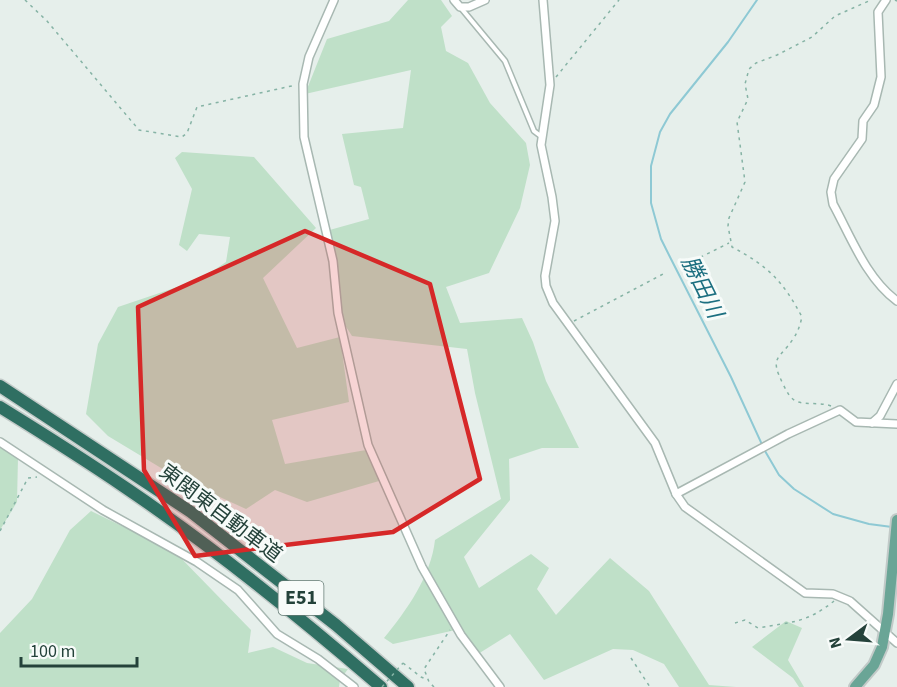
<svg xmlns="http://www.w3.org/2000/svg" width="897" height="687" font-family="'Source Sans 3','Noto Sans JP',sans-serif">
  <style>
    .green { fill: #bfe0c8 }
    .lines { fill: none; stroke-linecap: round; stroke-linejoin: round }
    .stream { stroke: #8ec9d4; stroke-width: 2 }
    .lane-casing { stroke: #a8b8b2; stroke-width: 7 }
    .street-casing { stroke: #a8b8b2; stroke-width: 10 }
    .primary-casing { stroke: #c2cac8; stroke-width: 14 }
    .highway-casing { stroke: #c2cac8; stroke-width: 15 }
    .path { stroke: #86b3a5; stroke-width: 1.5; stroke-dasharray: 3 4.5; stroke-linecap: butt }
    .lane { stroke: #fff; stroke-width: 4 }
    .street { stroke: #fff; stroke-width: 7 }
    .primary { stroke: #6aa596; stroke-width: 10 }
    .highway { stroke: #2f6f62; stroke-width: 12 }
    .path-bridge { stroke: #86b3a5; stroke-width: 1.5; stroke-dasharray: 3 4.5; stroke-linecap: butt }
    .marked { fill: #d62828; fill-opacity: 0.2; stroke: #d62828; stroke-width: 4.5; stroke-linejoin: round }
    .labels { text-anchor: middle; dominant-baseline: central; stroke-width: 6; stroke-linejoin: round; paint-order: stroke }
    .shield { fill: #f7fbf9; stroke: #637a73; stroke-width: 1.5 }
    .shield-label { font-size: 20px; font-weight: bold; fill: #24423a }
    .street-label { font-size: 21px; fill: #24423a; stroke: #f7fbf9 }
    .water-label { font-size: 22px; font-style: italic; fill: #1c6f80; stroke: #f7fbf9 }
  </style>
  <rect width="100%" height="100%" fill="#e6efeb"/>
  <!-- green -->
  <g class="green">
    <path d="M408,0H441L452,16L441,27L446,51L468,63L490,103L526,143L530,165L520,208L489,273L446,287L460,323L522,318L533,342L546,381L579,448H542L509,459L510,500L464,557L479,588L531,554L549,568L537,589L556,615L610,558L649,591L709,685L736,687H679L664,664L633,650L613,649L544,680L510,634L478,654L460,629L393,644L384,638C407,610 431,576 435,540L501,499L475,393L467,349L352,336L341,319L326,231L369,219L361,187L354,185L342,134L403,128L411,70L305,94L327,39L389,21Z"/>
    <path d="M182,152L254,157L316,228L263,278L297,348L340,337L349,402L272,420L285,464L372,449L379,481L307,502L275,490L246,509L176,477L108,436L86,414L98,344L118,307L201,279L226,262L230,237L199,234L187,251L179,245L192,189L175,158Z"/>
    <path d="M0,443L18,457L17,502L0,530Z"/>
    <path d="M91,511L175,552L251,630L248,653L273,647L307,663L348,669L340,680L339,687H0V633L32,599L70,530Z"/>
    <path d="M786,621L802,628L788,660L804,687H799L793,678L752,647Z"/>
  </g>
  <g class="lines">
    <!-- stream -->
    <path class="stream" d="M757,0L728,42L670,114L660,132L651,166V203L661,239L671,259L731,377L765,451L779,475L794,489L833,514L869,524L892,527"/>
    <defs>
      <path id="lane" d="M461,8L505,61L534,131L542,137"/>
      <g id="street">
        <path d="M334,0L309,57L303,84L304,137L333,261L338,313L368,445L422,567L461,635L500,687"/>
        <path d="M454,0L460,7H469L485,0"/>
        <path d="M543,0L550,85L541,145L552,197L555,221L545,276L546,286L553,303L655,443L676,494L685,507L805,593L833,594L850,601L897,643"/>
        <path d="M886,0L878,12L881,77L874,105L863,121L862,139L834,179L831,192L833,204C851,237 866,278 897,301"/>
        <path d="M872,423L880,416L897,384"/>
        <path d="M0,442L103,510L197,562L238,590L277,634L318,659L354,687"/>
        <path d="M676,494L788,434L840,410L856,422L897,424"/>
      </g>
      <path id="primary" d="M855,687L874,665L882,647L888,614L897,520"/>
      <g id="highway">
        <path d="M0,386L191,512L336,625L408,687"/>
        <path d="M0,407C42,433 85,460 126,488C216,549 300,617 381,687"/>
      </g>
    </defs>
    <!-- lane casing -->
    <use href="#lane" class="lane-casing"/>
    <!-- street casing -->
    <use href="#street" class="street-casing"/>
    <!-- primary casing -->
    <use href="#primary" class="primary-casing"/>
    <!-- highway casing -->
    <use href="#highway" class="highway-casing"/>
    <!-- path -->
    <g class="path">
      <path d="M25,0L47,21L139,130L182,137L187,133L197,107L296,85"/>
      <path d="M895,0L897,1"/>
      <path d="M556,77L619,0"/>
      <path d="M687,264L729,243"/>
      <path d="M574,321L663,274"/>
      <path d="M831,406C820,402 809,405 798,402C790,399 787,392 783,384C769,356 779,360 793,339C798,332 800,325 802,317C783,281 768,266 732,247L728,226L729,218L745,182L737,122L748,99L745,84L749,69L756,63L777,55L812,37L835,16L871,0"/>
      <path d="M0,531L28,478L37,477"/>
      <path d="M735,623L745,620L758,628C791,622 807,623 834,601"/>
      <path d="M631,658L650,687"/>
      <path d="M403,663L421,677L426,679"/>
      <path d="M434,687L429,682L424,669L450,630"/>
    </g>
    <!-- lane -->
    <use href="#lane" class="lane"/>
    <!-- street -->
    <use href="#street" class="street"/>
    <!-- primary -->
    <use href="#primary" class="primary"/>
    <!-- highway -->
    <use href="#highway" class="highway"/>
    <!-- path-bridge -->
    <path class="path-bridge" d="M382,687L403,663"/>
  </g>
  <!-- marked area -->
  <path class="marked" d="M305,231L430,284L480,479L393,532L195,556L144,470L138,307Z"/>
  <g class="labels">
    <!-- shield labels -->
    <rect class="shield" x="278.5" y="581" width="45" height="34" rx="4.5"/>
    <g class="shield-label">
      <text x="301" y="598">E51</text>
    </g>
    <!-- street labels -->
    <g class="street-label">
      <text transform="translate(221 513) rotate(37)">東関東自動車道</text>
    </g>
    <!-- water labels -->
    <g class="water-label">
      <text transform="translate(702 287) rotate(64)">勝田川</text>
    </g>
  </g>
  <!-- north arrow -->
  <g transform="translate(849 639) rotate(254)" stroke="#f7fbf9" stroke-width="4.5" paint-order="stroke">
  <path d="M0-4.5L10 22L0 15L-10 22Z" fill="#24423a"/>
  <text y="-9" font-size="16" font-weight="bold" text-anchor="middle" fill="#24423a">N</text>
  </g>
  <!-- scale -->
  <path d="M21 657v9h116v-9" fill="none" stroke="#24423a" stroke-width="3"/>
  <text x="30" y="657" font-size="18" fill="#24423a" stroke="#f7fbf9" stroke-width="4.5" paint-order="stroke">100 m</text>
</svg>
